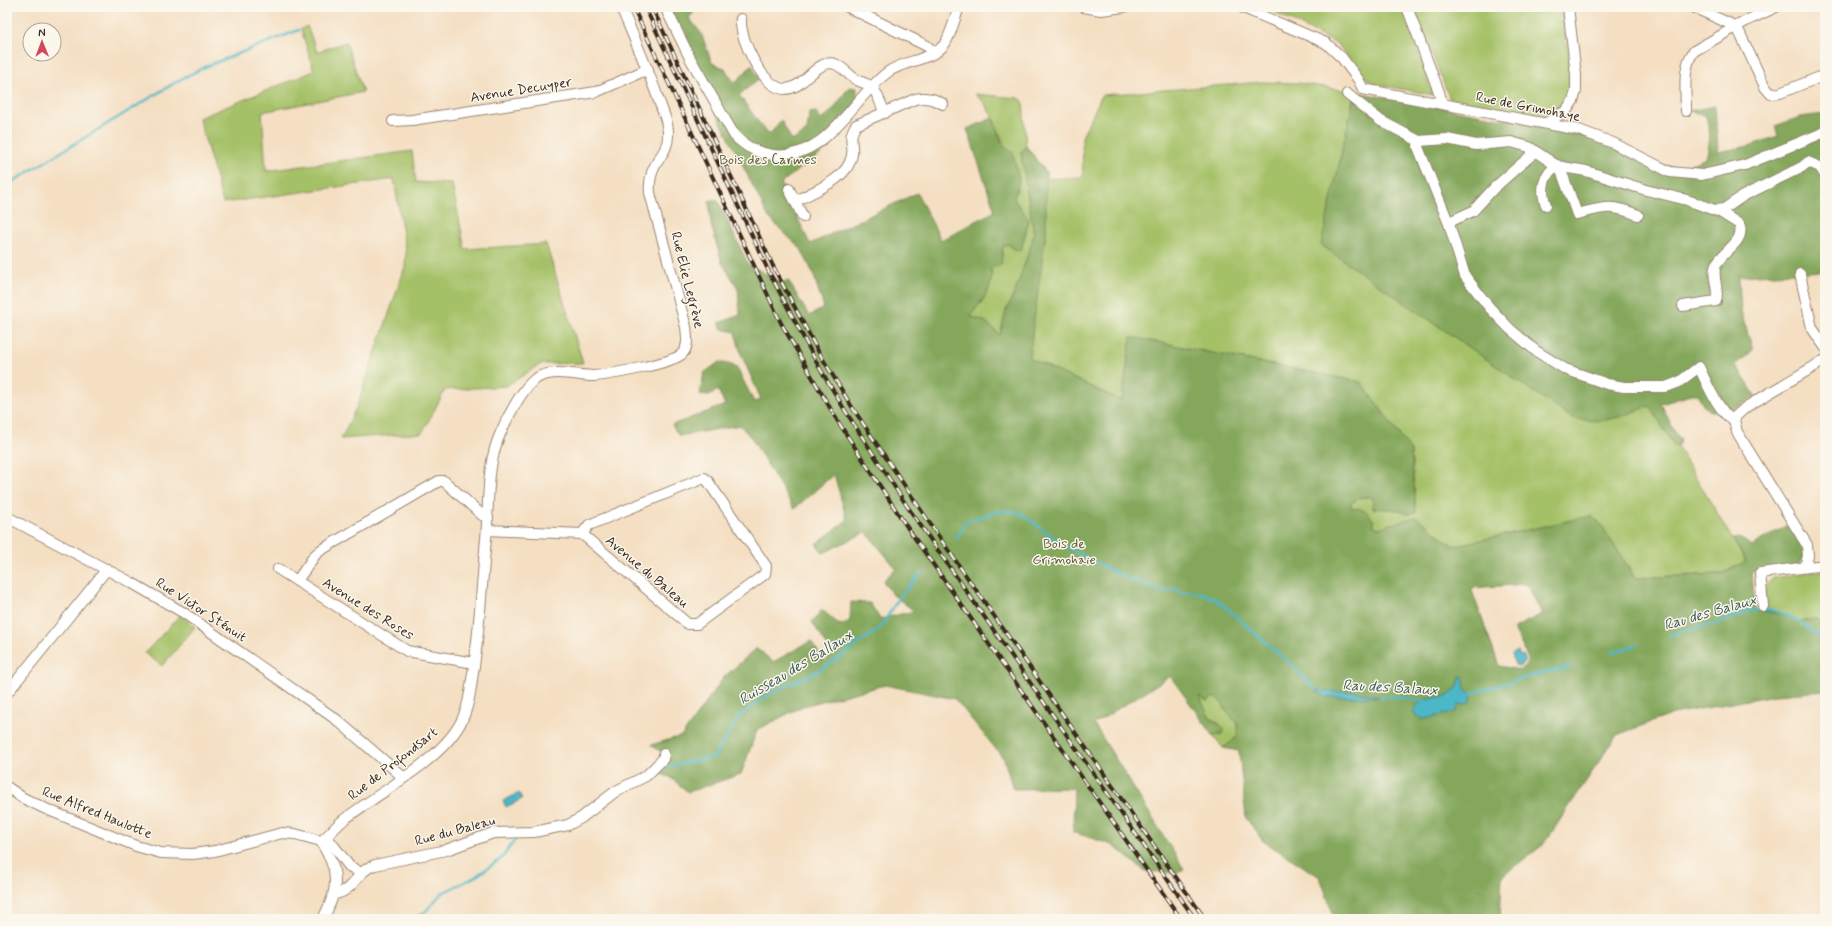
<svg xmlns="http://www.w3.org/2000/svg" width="1832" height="926" font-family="Mynerve,sans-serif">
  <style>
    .green { fill: #a5c168; stroke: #707643 }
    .forest { fill: #84a75c; stroke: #60683d; fill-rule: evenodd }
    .water { fill: #4bb7c7; stroke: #437072 }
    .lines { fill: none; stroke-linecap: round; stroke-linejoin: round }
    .stream { stroke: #4bb7c7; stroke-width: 2.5 }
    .minor-casing { stroke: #988470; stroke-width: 12 }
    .minor { stroke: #fff; stroke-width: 10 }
    .rail-casing { stroke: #3b2a1e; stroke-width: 4 }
    .rail { stroke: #fbf7ec; stroke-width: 2.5; stroke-dasharray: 8; stroke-linecap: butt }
    .labels { text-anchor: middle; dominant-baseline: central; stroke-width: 3; stroke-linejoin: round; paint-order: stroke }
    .street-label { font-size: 14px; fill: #3b2a1e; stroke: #fbf7ec }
    .park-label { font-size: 14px; fill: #5b5734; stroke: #fbf7ec }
    .water-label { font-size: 15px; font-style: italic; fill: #415b59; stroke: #fbf7ec }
  </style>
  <rect width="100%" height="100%" fill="#fbf7ec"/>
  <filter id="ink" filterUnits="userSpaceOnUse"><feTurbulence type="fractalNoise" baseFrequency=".025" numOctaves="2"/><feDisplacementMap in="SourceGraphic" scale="8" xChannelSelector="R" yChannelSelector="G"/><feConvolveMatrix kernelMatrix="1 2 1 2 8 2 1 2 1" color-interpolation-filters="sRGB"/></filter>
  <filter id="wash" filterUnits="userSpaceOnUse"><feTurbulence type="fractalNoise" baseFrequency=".012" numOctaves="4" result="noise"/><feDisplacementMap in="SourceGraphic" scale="16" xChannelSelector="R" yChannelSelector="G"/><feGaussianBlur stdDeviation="0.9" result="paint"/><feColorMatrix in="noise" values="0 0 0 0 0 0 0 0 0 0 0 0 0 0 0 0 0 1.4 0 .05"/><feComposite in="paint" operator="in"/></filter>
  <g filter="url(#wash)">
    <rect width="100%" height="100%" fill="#f4dfc3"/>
    <!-- green -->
    <g class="green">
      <path d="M1253,7H1403L1433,95L1375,84L1367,79L1337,44L1267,8L1262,11Z"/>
      <path d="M1413,7H1561C1563,24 1574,76 1570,90C1567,105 1554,115 1539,116L1450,99Z"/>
      <path d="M307,26L317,52L346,42L363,92L262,112L266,171L412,151L416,182L452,184L465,249L546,244L583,363L541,364L506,386L445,390L422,433L341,439L357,406L405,267L406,253L394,179L223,203L199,118L314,71L301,29Z"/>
      <path d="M1263,82L1299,83L1355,92L1351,106L1653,405L1752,572L1635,578L1600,523L1591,516L1453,546L1416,517L1378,528L1374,526L1373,519L1351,509V503L1361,497H1374L1373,508L1400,510L1408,514L1416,512L1411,451L1361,382L1131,337L1122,401L1029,358L1034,268L1042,259L1046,232L1045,179L1083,177L1082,137L1102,95Z"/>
      <path d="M975,94L1019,98L1023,101L1026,146L1021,153L1034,235L1017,287L1006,311L1000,335L986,322L970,316C983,300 994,290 991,268L1001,265L1003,246L1008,244L1016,250H1021L1029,220L1014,199L1019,180L993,118L984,102Z"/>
      <path d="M1825,570V636L1817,619L1800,622L1787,615L1766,611L1765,586L1773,578Z"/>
      <path d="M180,615L195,627L162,666L145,653Z"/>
      <path d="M1199,695L1207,701L1214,697C1228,705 1223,713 1238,722C1241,737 1234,740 1223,748L1213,735H1222L1221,725L1209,717Z"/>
    </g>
    <!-- forest -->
    <g class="forest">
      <path d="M663,7H698L689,18L701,33L712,63L724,68L735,83L752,65L759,79L739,95L763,128L770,134L781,120L792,141L807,131L809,113L816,112L821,120L832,111L849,87L857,88C858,138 815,156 781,183L810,244L917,193L941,240L995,211L967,129L993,118L1003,146L1013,153L1019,180L1014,199L1029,220L1021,250H1016L1008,244L1003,246L1001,265L991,268C994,289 982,300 970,316L986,322L1000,335L1006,311L1017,287L1034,235L1021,153L1026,146L1046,172V232L1029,358L1122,401L1131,337L1361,382L1411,451L1416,512L1408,514L1400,510L1372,508L1373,497H1361L1351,503V508C1364,508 1373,513 1374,526L1378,528L1416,517L1453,546L1591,516L1600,523L1635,578L1721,574L1746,561L1733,539L1741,538L1751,546L1790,524L1805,549L1804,558L1799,564L1752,572L1755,610L1787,615L1800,622L1817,619L1825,636V691L1775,695L1673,714L1617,735L1544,844L1502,876L1500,919H1335L1320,877L1263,841L1246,818L1239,751L1223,748C1234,740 1241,737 1237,722C1223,713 1228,705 1214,697L1207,701L1199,696L1209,717L1223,728L1222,735H1213L1170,676L1094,724L1184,869L1177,873L1145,871L1112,845L1073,832L1074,788L1013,789L1004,759L955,699L885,685L803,706L757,730L741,774L688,792L670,777L656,773L670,758L651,745L682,736L724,677L757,648L773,662L811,641L824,661L832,653L812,622L822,610L840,625L850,621L851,602L870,603L880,619L914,611L892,594L883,581L896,568L866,532L823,553L816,544L847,520L834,474L794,509L752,439L740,425L679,436L672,425L725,405L718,390L709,395L700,394L704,373L719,362L736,366L754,402L761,399L741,354L735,332L722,329L719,323L740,315L738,288L722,263L711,225L709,201L717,199L748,264L782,283L788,280L809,316L824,308L813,273L801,249L769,218ZM1527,584L1542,614L1514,628L1529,661L1520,670L1499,666L1471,588Z"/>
      <path d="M1355,92L1559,129L1598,141L1633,158L1680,169L1706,158C1710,142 1712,130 1705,115L1689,111L1715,106L1718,152L1749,146L1778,136L1775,126L1800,117L1825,114V271L1739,276L1741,312L1753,350L1736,365L1756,397C1745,403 1720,419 1707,409C1703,406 1700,398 1697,393L1661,404L1676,434L1681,439L1679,444L1674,446L1650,406C1619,417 1604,426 1570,417L1321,245Z"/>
    </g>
    <!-- water -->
    <g class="water">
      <path d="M1518,651L1520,656L1523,655L1526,661L1519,666L1515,665L1512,654Z"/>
      <path d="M1461,676H1463L1465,690L1471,694V699L1468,704L1459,705L1456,711L1452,713L1424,719L1415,716L1414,711C1421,691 1446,704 1457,688C1459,685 1459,679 1461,676Z"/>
      <path d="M1315,690L1333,692L1354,691L1383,697H1326Z"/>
      <path d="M519,793L522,799L506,807L503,801Z"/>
    </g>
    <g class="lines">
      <!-- stream -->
      <g class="stream">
        <path d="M7,185L181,79L207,66L299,30"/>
        <path d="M956,539L967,521L999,511L1019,512L1065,546L1118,574L1163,592L1170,591L1175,588L1180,592L1201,593L1216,599L1295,668L1316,690"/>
        <path d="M1670,635C1688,629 1706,627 1724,621C1735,618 1746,611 1756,610C1781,606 1807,626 1825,641"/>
        <path d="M1613,652L1637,645"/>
        <path d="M1467,695L1530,676L1570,667"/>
        <path d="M1380,697H1399L1424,701"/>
        <path d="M658,769L714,757L740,715L775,691L818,671L843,655L881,627L899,598L922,572"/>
        <path d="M413,919L425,912L442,893L475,877L502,858L518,835"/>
      </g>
    </g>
  </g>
  <g filter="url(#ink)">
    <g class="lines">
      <defs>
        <g id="minor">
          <path d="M665,7L690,58L734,135C745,147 757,153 773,155C827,161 851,99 888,72C903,61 931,60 943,46C950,39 955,17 959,7"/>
          <path d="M848,7L927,46L935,53"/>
          <path d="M1084,7L1101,10L1124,7"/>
          <path d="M1241,7L1326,43L1342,58L1358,79L1363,89L1579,130L1613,143L1670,172L1702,175L1745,165L1825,132"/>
          <path d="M1407,7L1439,92L1442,104"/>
          <path d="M1693,7L1737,27L1765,87L1771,94L1780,93L1825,75"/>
          <path d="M741,19C739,38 763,89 785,89C800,89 810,71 823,65C827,63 831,63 835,64C843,67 849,76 857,80C862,83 870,84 873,88C878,95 881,105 885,113"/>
          <path d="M1347,94L1381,121L1419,141L1418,147L1449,224L1465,276L1489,307L1510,329L1536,351L1565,369L1607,384L1624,387H1666L1679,382L1699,367C1706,381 1720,416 1734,420L1737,432L1807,545L1808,556L1805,567"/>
          <path d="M1686,111C1686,92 1682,66 1694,51L1746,21L1776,7"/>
          <path d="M393,121L412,120L596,92L648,69"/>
          <path d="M1546,123L1566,111L1573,101L1576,91V75L1568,7"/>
          <path d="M1419,141L1447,139L1476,145L1511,142L1529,147L1557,166L1562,173L1577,214C1605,207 1610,204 1638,215"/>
          <path d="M1557,166L1586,171L1646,190L1687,200L1720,212L1739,224C1747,241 1722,251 1716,265C1711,276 1720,289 1716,301L1683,306"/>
          <path d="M789,189L803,217"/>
          <path d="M796,201C815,190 848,180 852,155C854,142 847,139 856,125L915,99C926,97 933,98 943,104"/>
          <path d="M1546,205C1540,190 1543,175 1557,165"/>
          <path d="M1714,210L1724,209L1743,196L1802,167L1808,162L1820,167L1825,175"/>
          <path d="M1449,222L1473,211L1494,188L1536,151"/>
          <path d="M1800,274L1812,328L1825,347"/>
          <path d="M1734,420L1736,416L1746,407L1825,360"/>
          <path d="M7,517L132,583L184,613L337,720L403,777"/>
          <path d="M487,530L582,534L688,624H697L765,574L766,566L707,480L704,478L589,525L582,534"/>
          <path d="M278,569L297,581"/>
          <path d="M1763,606L1760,573L1825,565"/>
          <path d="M474,663L407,651L297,581L315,555L321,550L439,481H444L482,515L488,518"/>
          <path d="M7,693L107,569"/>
          <path d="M7,787L23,798L46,809L136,846L161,853L193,854L215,851L282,833L295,834L321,841"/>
          <path d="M327,837L349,866L361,873"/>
          <path d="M321,841C330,835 336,825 345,819C379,792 441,761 461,722C470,705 471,684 474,666C480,623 482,581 486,539C489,504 486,464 501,432C507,418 524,385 537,378C554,368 576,376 594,376C609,375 673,363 682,354C689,347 687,336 686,327L650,193C647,162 668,157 668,136C669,124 663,112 659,101C648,69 634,38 621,7"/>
          <path d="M321,841C324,848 328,854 331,861C340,883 333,899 323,919"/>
          <path d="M335,894C354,891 357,870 375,865L446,850L493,833L534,832L568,825L581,818L616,791L646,776L663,759L664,754"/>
        </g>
      </defs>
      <!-- minor casing -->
      <use href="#minor" class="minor-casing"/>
      <!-- minor -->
      <use href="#minor" class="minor"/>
      <defs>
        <g id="rail">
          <path d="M633,7L781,323L837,420L907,527L1181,919"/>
          <path d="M645,7L768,270L819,367L846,412L907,506L1195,919"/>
          <path d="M652,7L773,266L818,351L852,407L935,531L1205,919"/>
        </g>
      </defs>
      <!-- rail casing -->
      <use href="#rail" class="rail-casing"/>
      <!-- rail -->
      <use href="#rail" class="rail"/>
    </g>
  </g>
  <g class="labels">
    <!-- street labels -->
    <g class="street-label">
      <text transform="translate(521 90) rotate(-9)">Avenue Decuyper</text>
      <text transform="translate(1528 107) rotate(11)">Rue de Grimohaye</text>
      <text transform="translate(687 280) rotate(76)">Rue Elie Legrève</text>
      <text transform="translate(647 572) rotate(40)">Avenue du Baleau</text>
      <text transform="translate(368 609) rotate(32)">Avenue des Roses</text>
      <text transform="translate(201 610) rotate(33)">Rue Victor Sténuit</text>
      <text transform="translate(393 764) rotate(-38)">Rue de Profondsart</text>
      <text transform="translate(97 813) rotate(22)">Rue Alfred Haulotte</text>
      <text transform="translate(455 831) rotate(-15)">Rue du Baleau</text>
    </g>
    <!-- park labels -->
    <g class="park-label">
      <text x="768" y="160">Bois des Carmes</text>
      <text x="1064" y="544">Bois de<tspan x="1064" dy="16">Grimohaie</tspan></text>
    </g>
    <!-- water labels -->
    <g class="water-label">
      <text transform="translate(1710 613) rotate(-16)">Rau des Balaux</text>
      <text transform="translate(796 668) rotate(-31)">Ruisseau des Ballaux</text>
      <text transform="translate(1390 688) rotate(3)">Rau des Balaux</text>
    </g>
  </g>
  <!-- margin -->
  <rect width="1832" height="926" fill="none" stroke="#fbf7ec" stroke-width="24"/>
  <!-- north arrow -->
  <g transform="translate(42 42) rotate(359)"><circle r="19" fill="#fbf7ec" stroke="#aea59a"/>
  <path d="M0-3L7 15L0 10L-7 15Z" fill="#d1495b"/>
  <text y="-6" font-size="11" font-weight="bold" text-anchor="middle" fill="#3b2a1e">N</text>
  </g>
</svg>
